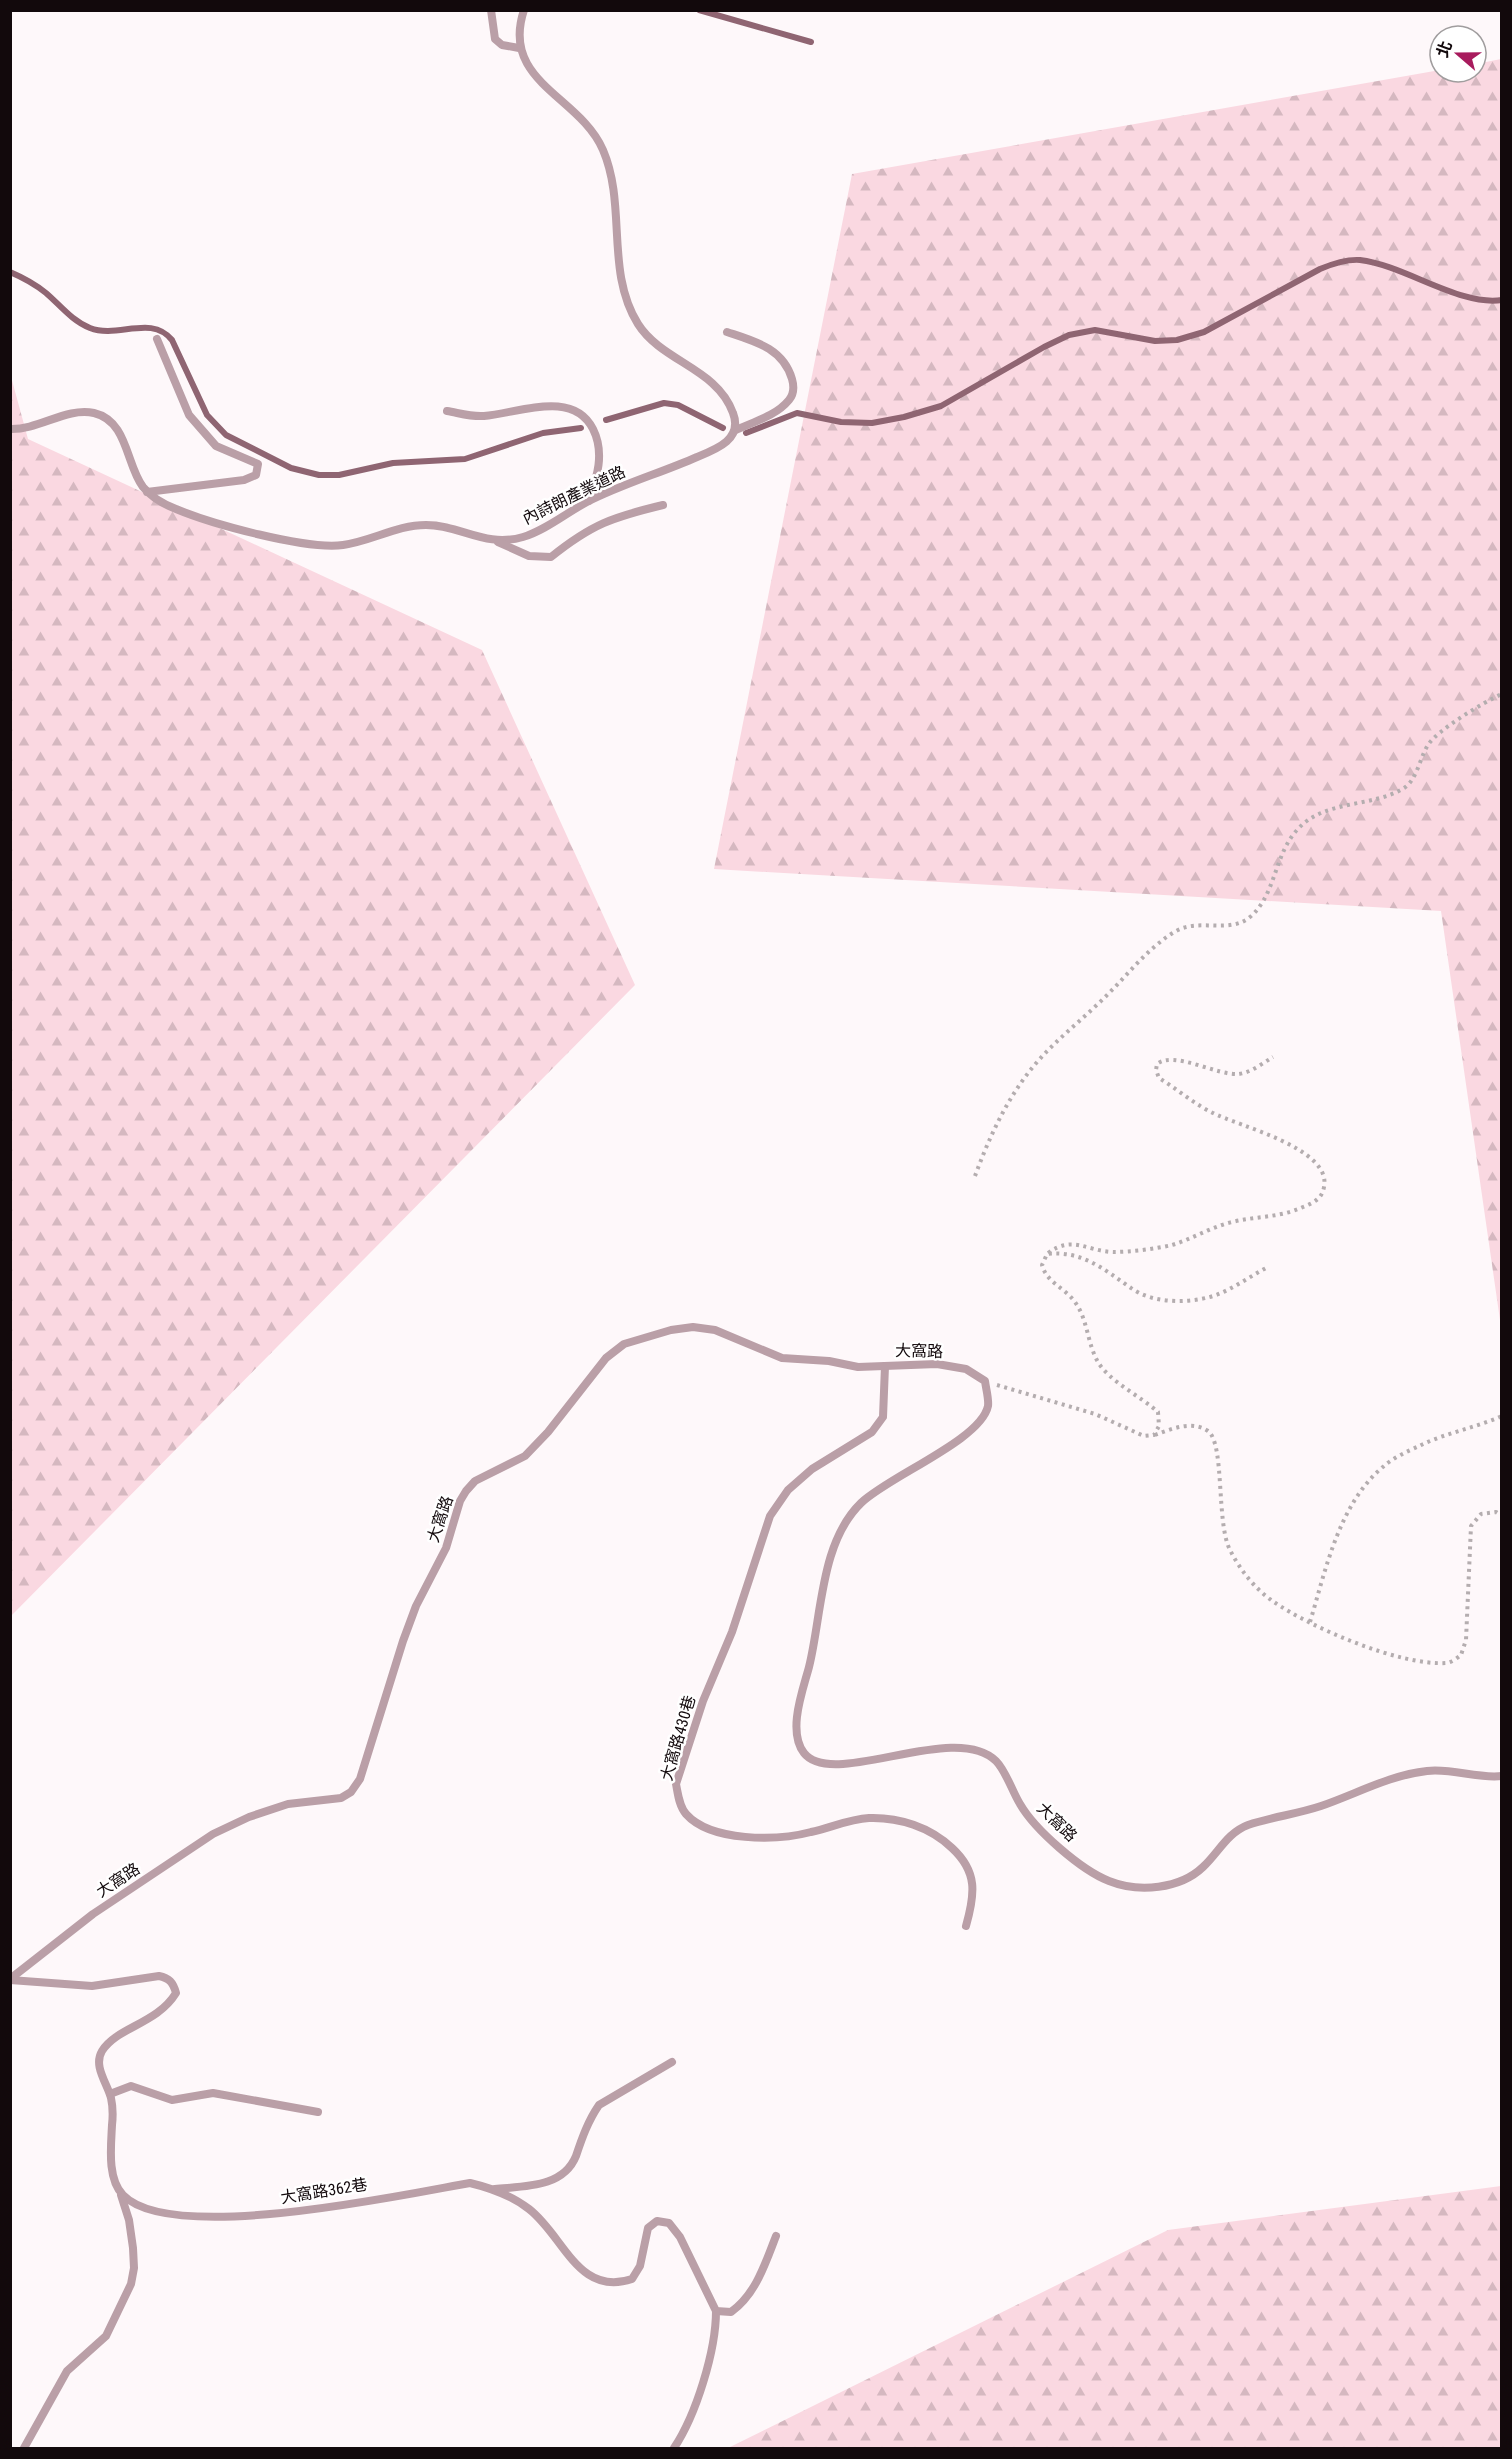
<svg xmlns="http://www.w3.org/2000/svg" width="1512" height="2459" font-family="'Roboto Condensed','Noto Sans TC',sans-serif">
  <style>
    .forest { fill: url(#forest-firs) }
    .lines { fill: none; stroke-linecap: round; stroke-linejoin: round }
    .stream { stroke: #8f6572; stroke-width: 6 }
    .path { stroke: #b4adaf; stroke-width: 4; stroke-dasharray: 3 4.5; stroke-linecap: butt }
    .lane { stroke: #ba9fa7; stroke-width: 8 }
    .labels { text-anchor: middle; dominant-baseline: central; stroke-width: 5; stroke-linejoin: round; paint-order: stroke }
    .street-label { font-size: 16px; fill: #12090c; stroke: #fff }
  </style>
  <defs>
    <pattern id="forest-firs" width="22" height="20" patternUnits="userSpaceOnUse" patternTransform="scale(1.5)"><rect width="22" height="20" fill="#fad8e1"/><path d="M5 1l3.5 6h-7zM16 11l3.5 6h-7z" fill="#d5b8c0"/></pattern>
  </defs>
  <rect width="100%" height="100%" fill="#fef8fa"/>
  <!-- forest -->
  <g class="forest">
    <path d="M1501,59H1502L1501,1327L1441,911L714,869L852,174L1440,70L1476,72V64Z"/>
    <path d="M10,373L28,439L482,650L635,985L11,1616Z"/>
    <path d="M1501,2186V2448H728L1168,2230Z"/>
  </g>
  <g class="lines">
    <!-- stream -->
    <g class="stream">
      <path d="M699,10L811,42"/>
      <path d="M10,272C24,278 35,284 46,293C60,305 72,321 90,328C118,339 151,314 172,340L207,415L226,435L291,468L319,475H339L393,463L465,459L543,433L581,428"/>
      <path d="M606,420L664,403L678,405L723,428"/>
      <path d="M746,433L797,413L841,422L872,423L904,417L941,406L1044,347L1069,335L1095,330L1155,341L1177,340L1204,332L1320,269C1332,264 1347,259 1360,260C1404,265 1461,307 1502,300"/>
    </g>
    <!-- path -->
    <g class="path">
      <path d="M975,1176C990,1135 1009,1094 1038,1061C1060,1036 1087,1016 1110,992C1131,971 1149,947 1176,931C1199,918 1230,934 1250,917C1276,895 1274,855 1297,830C1324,799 1372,808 1404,788C1417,780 1420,757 1428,745C1437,730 1484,702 1502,694"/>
      <path d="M1048,1253C1073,1235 1086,1251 1113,1252C1131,1252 1154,1249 1172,1245C1192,1239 1211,1227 1232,1222C1256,1216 1279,1218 1303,1207C1313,1203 1322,1199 1324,1187C1332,1148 1238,1126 1213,1113C1194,1104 1177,1089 1159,1078L1156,1070L1157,1064C1174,1050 1217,1076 1239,1074C1252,1072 1263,1063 1273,1057"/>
      <path d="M997,1385L1095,1414L1144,1436L1154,1435L1159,1426L1158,1412C1140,1396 1109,1381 1098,1362C1087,1343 1088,1320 1075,1302C1064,1287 1047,1283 1042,1265L1047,1254C1082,1250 1105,1270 1131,1288C1154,1305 1196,1304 1221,1293C1237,1286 1251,1276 1266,1268"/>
      <path d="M1155,1435C1171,1429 1192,1420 1208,1431C1225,1444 1216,1523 1230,1550C1240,1570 1256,1590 1274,1602C1312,1628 1400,1666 1446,1663C1451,1663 1457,1658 1461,1655L1466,1640L1471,1526L1481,1514L1496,1512L1502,1516"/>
      <path d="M1310,1622C1326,1569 1339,1503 1384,1466C1393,1458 1408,1451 1419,1446C1445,1433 1475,1428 1502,1416"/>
    </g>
    <!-- lane -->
    <g class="lane">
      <path d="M491,10L495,39L502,45L519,48"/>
      <path d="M727,332C754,341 783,348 792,379C794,386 794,394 789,400C776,416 753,422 736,430"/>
      <path d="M447,411C459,413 471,417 484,416C519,413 573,389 593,429C605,453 597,477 589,501"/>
      <path d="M10,429C39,430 66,407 94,413C128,421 126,465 143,487C152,498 163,504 176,509C212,524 306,550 343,545C372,541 397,525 426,525C461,525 485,548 523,537C546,530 566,513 587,502C622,484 661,473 697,457C717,449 743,439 733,413C717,368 662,362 638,324C605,271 627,206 603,150C580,96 500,82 524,10"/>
      <path d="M147,492L244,480L256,475L258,464L216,446L189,415L157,339"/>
      <path d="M498,542L529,556L551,557C592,524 613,517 663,505"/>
      <path d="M885,1366L883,1417L872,1432L812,1469L788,1490L770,1516L732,1632L703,1701L676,1784C678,1794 679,1806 686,1814C711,1842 777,1841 811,1832C830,1828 849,1819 869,1818C899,1817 930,1827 952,1848C978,1872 975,1894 966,1926"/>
      <path d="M10,1979L93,1914L213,1834L249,1817L288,1804L341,1798L351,1792L360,1779L403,1641L416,1606L446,1548L460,1501L466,1491L475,1481L525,1456L548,1432L606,1358L624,1344L671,1330L693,1327L715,1330L782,1358L829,1361L858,1367L937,1364L966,1369L985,1381C986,1389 989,1399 988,1406C981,1440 889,1476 861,1503C820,1543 822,1615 809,1667C803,1690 787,1731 804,1753C833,1790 955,1720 996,1761C1006,1771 1012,1791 1020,1804C1035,1830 1081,1870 1109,1881C1139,1893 1180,1889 1203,1867C1219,1852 1227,1833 1248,1825C1272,1817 1297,1814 1321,1806C1356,1794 1390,1775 1427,1771C1453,1768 1477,1779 1502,1776"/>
      <path d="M10,1980L92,1986L159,1976C169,1978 173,1982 176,1993C157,2024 117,2027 102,2051C93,2066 107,2083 111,2098C113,2107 113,2116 112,2125C111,2146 107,2179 123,2195C171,2245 402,2195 470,2183C491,2188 511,2195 529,2209C564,2236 578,2297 632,2279L640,2266L648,2228L657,2221L669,2223L680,2237L716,2311L731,2312C756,2294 765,2264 776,2236"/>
      <path d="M110,2094L131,2086L172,2100L213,2093L318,2112"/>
      <path d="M495,2189C524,2186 563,2188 576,2156C582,2138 588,2121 599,2105L672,2062"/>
      <path d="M24,2448L67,2371L106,2336L131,2284L134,2268L133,2248L129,2220L121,2195"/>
      <path d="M674,2448C696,2415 716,2351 716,2311"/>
    </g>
  </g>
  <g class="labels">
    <!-- street labels -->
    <g class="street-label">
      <text transform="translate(574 495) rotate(-26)">內詩朗產業道路</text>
      <text transform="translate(919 1351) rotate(1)">大窩路</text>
      <text transform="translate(440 1519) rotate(-71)">大窩路</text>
      <text transform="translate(678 1738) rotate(-74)">大窩路430巷</text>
      <text transform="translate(1057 1822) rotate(44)">大窩路</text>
      <text transform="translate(118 1880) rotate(-33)">大窩路</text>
      <text transform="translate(324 2191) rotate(-9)">大窩路362巷</text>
    </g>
  </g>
  <!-- border -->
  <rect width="1512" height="2459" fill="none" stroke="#12090c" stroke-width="24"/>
  <!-- north arrow -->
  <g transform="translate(1458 54) rotate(290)"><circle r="28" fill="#ffffff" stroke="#a09d9e" stroke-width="1.5"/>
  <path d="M0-4.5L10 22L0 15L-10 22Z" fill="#a81b5d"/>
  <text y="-9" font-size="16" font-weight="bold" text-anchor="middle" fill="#12090c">北</text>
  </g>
</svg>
